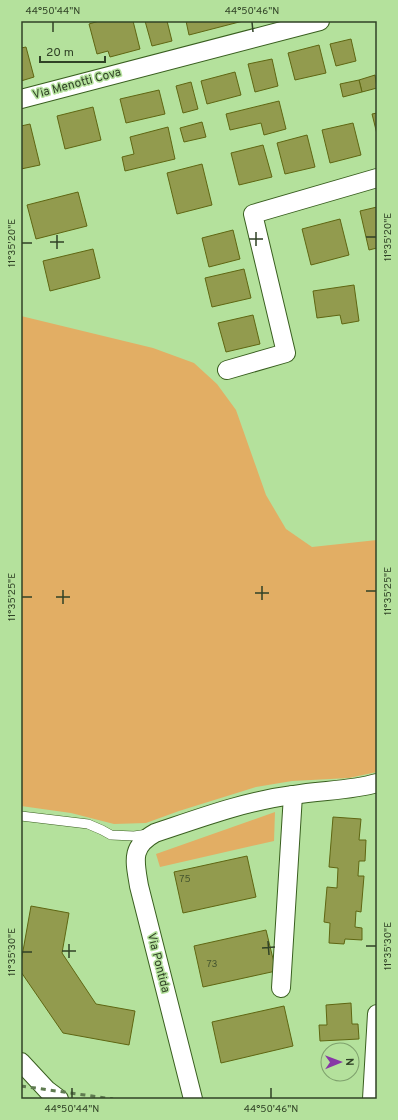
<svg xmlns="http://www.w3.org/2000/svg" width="398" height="1120" font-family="Overpass,sans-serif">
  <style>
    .green { fill: #e2ae64 }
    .building { fill: #929b4e; stroke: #5f6612 }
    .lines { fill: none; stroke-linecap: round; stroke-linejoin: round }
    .lane-casing { stroke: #395f1f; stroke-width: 10 }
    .street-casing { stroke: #395f1f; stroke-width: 20 }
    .lane { stroke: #fff; stroke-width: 9 }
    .street { stroke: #fff; stroke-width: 18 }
    .rail { stroke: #5f7b50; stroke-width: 3; stroke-dasharray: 5 5; stroke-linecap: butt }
    .ticks { fill: none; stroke: #304226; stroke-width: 1.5 }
    .labels { text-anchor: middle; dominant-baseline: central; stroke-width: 3; stroke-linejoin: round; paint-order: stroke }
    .number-label { font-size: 10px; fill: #485830 }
    .street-label { font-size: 12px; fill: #304226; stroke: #b4e19c }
    .neatline { fill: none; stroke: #304226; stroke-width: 1.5 }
    .ticks-label { font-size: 10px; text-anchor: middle; fill: #304226 }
  </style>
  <rect width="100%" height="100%" fill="#b4e19c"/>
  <!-- green -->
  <g class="green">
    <path d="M21,316L153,348L194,363L217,384L236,410L266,495L286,529L312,547L377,540V772L349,778L292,781L256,787L179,811L146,823L114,824L71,813L21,806Z"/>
    <path d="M275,812L274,841L160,867L156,854Z"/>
  </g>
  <!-- building -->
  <g class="building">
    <path d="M99,21H133L140,49L110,57L108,51L97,54L89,24Z"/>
    <path d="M145,21H167L172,41L152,46Z"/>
    <path d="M186,21H243L189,35Z"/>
    <path d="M351,39L356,61L336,66L330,44Z"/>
    <path d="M319,45L326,73L295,80L288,53Z"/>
    <path d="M26,47L34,77L21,81V48Z"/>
    <path d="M272,59L278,86L255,92L248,64Z"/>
    <path d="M235,72L241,95L207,104L201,81Z"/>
    <path d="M375,75L377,88L362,92L359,80Z"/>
    <path d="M359,80L362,92L343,97L340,84Z"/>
    <path d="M191,82L198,109L183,113L176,86Z"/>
    <path d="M159,90L165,114L126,123L120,99Z"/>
    <path d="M279,101L286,129L264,135L261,123L230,130L226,114Z"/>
    <path d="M93,107L101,140L65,149L57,116Z"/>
    <path d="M377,113V134L372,114Z"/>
    <path d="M202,122L206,137L184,142L180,128Z"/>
    <path d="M353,123L361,155L330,163L322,130Z"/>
    <path d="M30,124L40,165L21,169V126Z"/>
    <path d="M168,127L175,159L125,171L122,157L134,154L130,137Z"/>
    <path d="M307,135L315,167L285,174L277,143Z"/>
    <path d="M263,145L272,177L239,185L231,153Z"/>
    <path d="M202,164L212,205L177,214L167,173Z"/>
    <path d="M78,192L87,226L36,239L27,205Z"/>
    <path d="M377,207V248L369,250L360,211Z"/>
    <path d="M340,219L349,255L311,265L302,229Z"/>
    <path d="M233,230L240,259L209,267L202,238Z"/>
    <path d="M93,249L100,278L50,291L43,261Z"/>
    <path d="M244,269L251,298L212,307L205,278Z"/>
    <path d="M354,285L359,321L342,324L340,315L317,318L313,291Z"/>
    <path d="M253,315L260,344L226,352L218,323Z"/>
    <path d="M333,817L361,819L359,840H366L365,861H359L358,876H364L361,912L356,911L355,927L362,928V940L345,939L344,944L329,943L330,923L324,922L327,887L337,888L338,868L329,867Z"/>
    <path d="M247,856L256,897L183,913L174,872Z"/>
    <path d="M31,906L69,913L62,953L96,1004L135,1011L129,1045L63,1033L21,972V962Z"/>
    <path d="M266,930L276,971L203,987L194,946Z"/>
    <path d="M351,1003L352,1024H358L359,1039L320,1041L319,1025H327L326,1005Z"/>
    <path d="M284,1006L293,1046L221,1063L212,1022Z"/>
  </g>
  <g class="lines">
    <defs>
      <path id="lane" d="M21,816L88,824L102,830L111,835L134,836L148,834"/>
      <g id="street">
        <path d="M21,99L320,21"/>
        <path d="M227,370L286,353L253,214L377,178"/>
        <path d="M281,988L293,795"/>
        <path d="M21,1062L47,1090L59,1099"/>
        <path d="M193,1099L139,886C135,861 130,847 155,833C200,818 245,801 293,795C321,790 350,791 377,783"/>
        <path d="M372,1099L377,1014"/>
      </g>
    </defs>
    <!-- lane casing -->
    <use href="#lane" class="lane-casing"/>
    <!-- street casing -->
    <use href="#street" class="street-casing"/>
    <!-- lane -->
    <use href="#lane" class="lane"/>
    <!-- street -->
    <use href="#street" class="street"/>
    <!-- rail -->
    <path class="rail" d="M21,1086L113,1099"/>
  </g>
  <!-- ticks -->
  <path class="ticks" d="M53,22V32M252,22L253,32M256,232V246M57,235V249M366,237H376M249,239H263M50,242H64M22,243H32M262,586V600M63,590V604M366,591H376M255,593H269M22,597H32M56,597H70M268,941L269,955M69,944V958M366,946H376M262,948L275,947M62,951H76M22,952H32M72,1088V1098M271,1088V1098"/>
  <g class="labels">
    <!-- number labels -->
    <g class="number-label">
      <text x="185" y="879">75</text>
      <text x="212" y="964">73</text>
    </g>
    <!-- street labels -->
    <g class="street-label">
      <text transform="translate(77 84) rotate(-15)">Via Menotti Cova</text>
      <text transform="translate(158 963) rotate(76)">Via Pontida</text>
    </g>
  </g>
  <!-- border -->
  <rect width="398" height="1120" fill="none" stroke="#b4e19c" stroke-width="44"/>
  <!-- north arrow -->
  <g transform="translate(340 1062) rotate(89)"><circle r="19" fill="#b4e19c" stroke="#7fa16d"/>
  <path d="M0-3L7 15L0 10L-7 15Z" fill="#8737a6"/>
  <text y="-6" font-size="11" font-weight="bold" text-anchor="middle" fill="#304226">N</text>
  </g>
  <!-- scale -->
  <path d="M40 56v6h65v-6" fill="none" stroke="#304226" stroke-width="2"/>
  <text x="46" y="56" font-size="12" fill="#304226" stroke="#b4e19c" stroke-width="3" paint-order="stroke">20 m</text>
  <rect x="22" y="22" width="354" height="1076" class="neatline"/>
  <g class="ticks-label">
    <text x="53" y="14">44°50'44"N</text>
    <text x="252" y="14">44°50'46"N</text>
    <text transform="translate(387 237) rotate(-90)" y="4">11°35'20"E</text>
    <text transform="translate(11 243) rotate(-90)" y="4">11°35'20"E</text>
    <text transform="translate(387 591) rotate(-90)" y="4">11°35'25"E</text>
    <text transform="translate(11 597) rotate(-90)" y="4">11°35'25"E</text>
    <text transform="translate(387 946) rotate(-90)" y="4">11°35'30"E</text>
    <text transform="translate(11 952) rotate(-90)" y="4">11°35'30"E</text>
    <text x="72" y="1112">44°50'44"N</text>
    <text x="271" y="1112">44°50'46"N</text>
  </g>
</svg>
